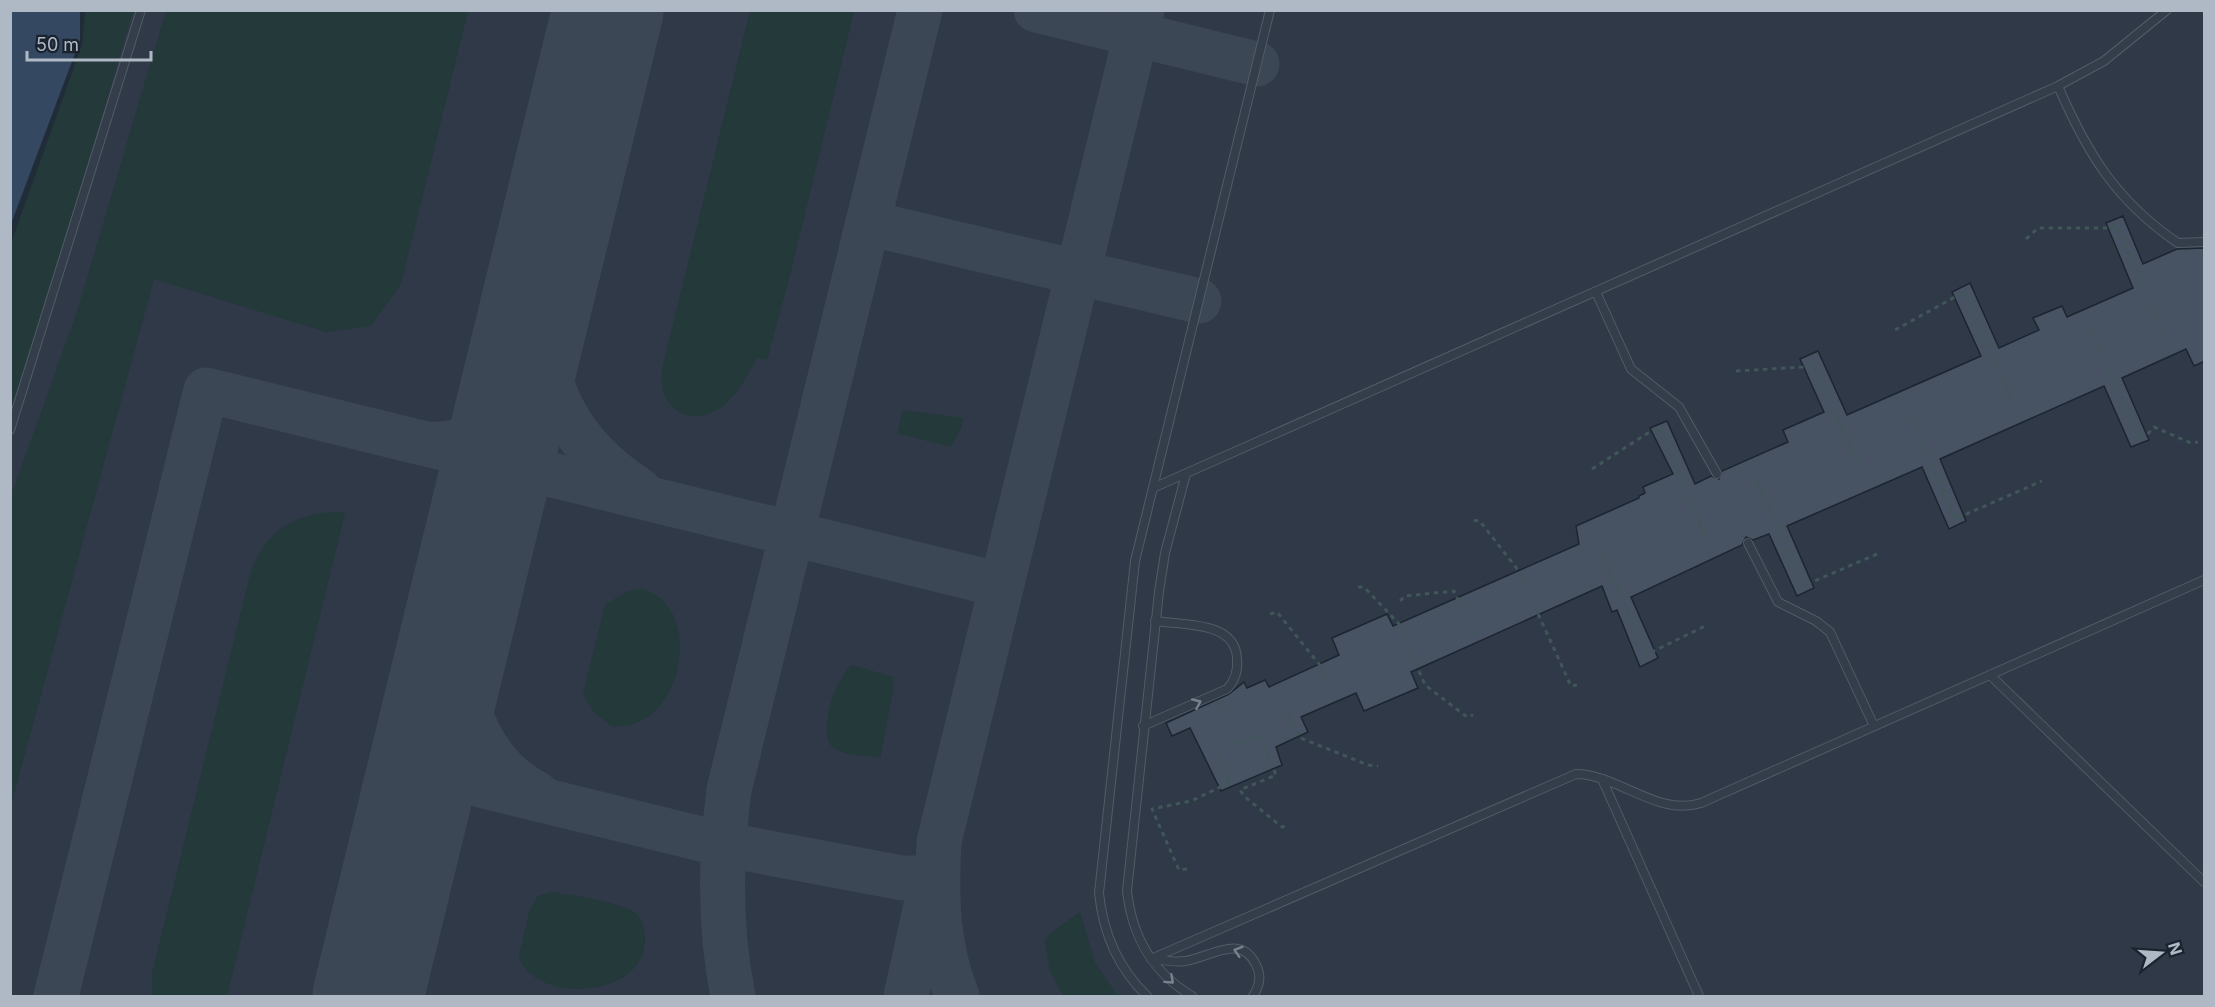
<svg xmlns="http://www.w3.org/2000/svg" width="2215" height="1007" font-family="Inter,sans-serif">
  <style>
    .airport { fill: #2f3947 }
    .green { fill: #23393a }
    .water { fill: #344961 }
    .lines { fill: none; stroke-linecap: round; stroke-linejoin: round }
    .taxiway { stroke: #3c4755; stroke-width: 45 }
    .runway { stroke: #3c4755; stroke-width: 111 }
    .building { fill: #475363; stroke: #1c2530; stroke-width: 1.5 }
    .lane-casing { stroke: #525c67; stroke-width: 10 }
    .path { stroke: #405658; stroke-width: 3; stroke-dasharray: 4.5 4.5; stroke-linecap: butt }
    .lane { stroke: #343e4a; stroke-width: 8 }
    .oneway { stroke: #78828e }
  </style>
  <rect width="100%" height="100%" fill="#212c39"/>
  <!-- airport -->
  <path class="airport" d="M128,11H2204V996H11V383Z"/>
  <!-- green -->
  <g class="green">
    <path d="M85,11H133L45,308L11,408V243L82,45Z"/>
    <path d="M166,11H468L401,284L371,326L326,332L154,279L11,805V496L77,312Z"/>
    <path d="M750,11H854L791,271L767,360L757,358C747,376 738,395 721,407C688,430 657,407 662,369Z"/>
    <path d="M903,410L963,418L961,429L951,447L897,433Z"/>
    <path d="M338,512L345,513L227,996H152V973L157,953L251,571C267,531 293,513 338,512Z"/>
    <path d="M641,589C707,604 684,734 611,726L593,711L583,694L605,605L626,592Z"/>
    <path d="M852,665L893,677V691L880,758C867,755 838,756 830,744C819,727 837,676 852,665Z"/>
    <path d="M552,892C573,896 620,901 637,914C643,920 645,932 645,940C644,1001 531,1003 519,956L530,909L538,896Z"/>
    <path d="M1080,912L1095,963L1118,996H1063L1050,971L1045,941L1049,934Z"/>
  </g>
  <!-- water -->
  <path class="water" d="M11,10L80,11V40L11,224Z"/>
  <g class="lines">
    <!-- taxiway -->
    <g class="taxiway">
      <path d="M1036,10L1257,64"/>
      <path d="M868,223L1199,301"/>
      <path d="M554,230C550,255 543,281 542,306C539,387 571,446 639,490"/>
      <path d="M428,444C494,447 508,400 526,349"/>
      <path d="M454,647C464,707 480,764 537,794"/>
      <path d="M423,771L722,844L902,878H937"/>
      <path d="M56,996L206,390L1001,585"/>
      <path d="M386,996L383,961L390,909"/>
      <path d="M733,996C719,927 720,860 729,790L920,10"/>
      <path d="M906,996L927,901"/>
      <path d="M957,996C937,947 936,895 939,842L1142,10"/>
    </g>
    <!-- runway -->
    <path class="runway" d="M368,996L608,10"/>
  </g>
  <!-- building -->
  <path class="building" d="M2123,216L2143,264L2177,249L2205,248V361L2194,366L2186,349L2122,378L2149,440L2131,447L2104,386L1940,459L1966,521L1949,529L1922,467L1787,526L1814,588L1797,596L1769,534L1753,540L1746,537L1742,545L1631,597L1658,658L1640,667L1617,610L1612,612L1602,586L1411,672L1418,688L1364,711L1356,693L1301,717L1308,732L1276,747L1282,765L1221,791L1190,728L1172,736L1166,723L1229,694L1244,682L1247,688L1265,680L1269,687L1339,655L1332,638L1387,614L1393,626L1579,544L1576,526L1639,498V496L1645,493L1643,487L1673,474L1650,428L1667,421L1695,484L1711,476L1719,479L1722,471L1788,442L1783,430L1824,412L1800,359L1818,351L1847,415L1981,356L1952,292L1970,283L1999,348L2039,330L2033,318L2062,306L2067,317L2133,288L2106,223Z"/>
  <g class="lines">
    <defs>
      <g id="lane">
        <path d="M2058,86C2087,153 2116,201 2178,243L2204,242"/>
        <path d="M1596,292L1631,369L1679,407L1717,474"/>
        <path d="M10,430L141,10"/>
        <path d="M1186,474L1165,553L1159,592L1127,891C1132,936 1153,973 1192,996"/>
        <path d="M1153,488L2058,86L2104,61L2167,10"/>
        <path d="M1748,543L1778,602L1816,621L1830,632L1874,726"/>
        <path d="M1990,675L2204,882"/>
        <path d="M1143,726L1227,689C1235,681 1238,671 1237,659C1236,621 1183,625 1155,621"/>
        <path d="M1602,779L1699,996"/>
        <path d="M1151,959L1576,774C1618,774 1657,817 1701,803L2204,580"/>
        <path d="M1152,959C1163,960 1175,963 1185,961C1209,958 1241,932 1256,965C1262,976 1259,987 1253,996"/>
        <path d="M1147,996C1118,968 1103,933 1099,893L1135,561L1270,10"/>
      </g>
    </defs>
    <!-- lane casing -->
    <use href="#lane" class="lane-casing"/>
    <!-- path -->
    <g class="path">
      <path d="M2026,239L2038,228H2108L2116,224L2165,336"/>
      <path d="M1895,330L1964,292L2013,401"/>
      <path d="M2091,332L2139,438L2147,435L2154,427L2191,443L2198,442"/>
      <path d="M1736,371L1803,367L1813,364L1860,467"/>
      <path d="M1910,414L1955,519L2042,481"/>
      <path d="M1592,469L1651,431L1660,428L1705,535"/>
      <path d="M1757,483L1803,586L1877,554"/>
      <path d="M1474,521L1479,520L1518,570L1571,686L1577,685"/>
      <path d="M1602,553L1646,655L1707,625"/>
      <path d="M1358,587H1364L1399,624L1425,685L1467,717L1473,715"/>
      <path d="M1400,601L1405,596L1454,591L1474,634"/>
      <path d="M1270,614L1277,612L1319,664L1334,695"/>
      <path d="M1220,703L1227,721"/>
      <path d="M1289,715L1298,737L1368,765L1378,766"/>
      <path d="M1232,739L1235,745L1259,734L1276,775L1240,790L1245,797L1282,827L1288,826"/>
      <path d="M1187,869L1179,870L1152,809L1191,801L1231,782L1215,747"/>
    </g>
    <!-- lane -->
    <use href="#lane" class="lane"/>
  </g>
  <!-- one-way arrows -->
  <defs><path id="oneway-chevron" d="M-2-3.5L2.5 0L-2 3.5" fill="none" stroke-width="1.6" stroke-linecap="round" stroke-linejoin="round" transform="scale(1.5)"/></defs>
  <g class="oneway">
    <use href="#oneway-chevron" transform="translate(1197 703) rotate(-24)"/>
    <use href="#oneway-chevron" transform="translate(1238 951) rotate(-163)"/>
    <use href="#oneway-chevron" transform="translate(1170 980) rotate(42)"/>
  </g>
  <!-- border -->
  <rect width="2215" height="1007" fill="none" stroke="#afb9c6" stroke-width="24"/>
  <!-- north arrow -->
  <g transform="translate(2161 953) rotate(73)" stroke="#1a232e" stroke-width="4.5" paint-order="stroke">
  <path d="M0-4.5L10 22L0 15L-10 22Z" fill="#afb9c6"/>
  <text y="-9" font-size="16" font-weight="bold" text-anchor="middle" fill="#afb9c6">N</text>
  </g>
  <!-- scale -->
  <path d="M27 51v9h124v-9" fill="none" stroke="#afb9c6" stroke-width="3"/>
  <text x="36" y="51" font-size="18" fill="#afb9c6" stroke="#1a232e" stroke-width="4.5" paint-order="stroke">50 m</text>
</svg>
